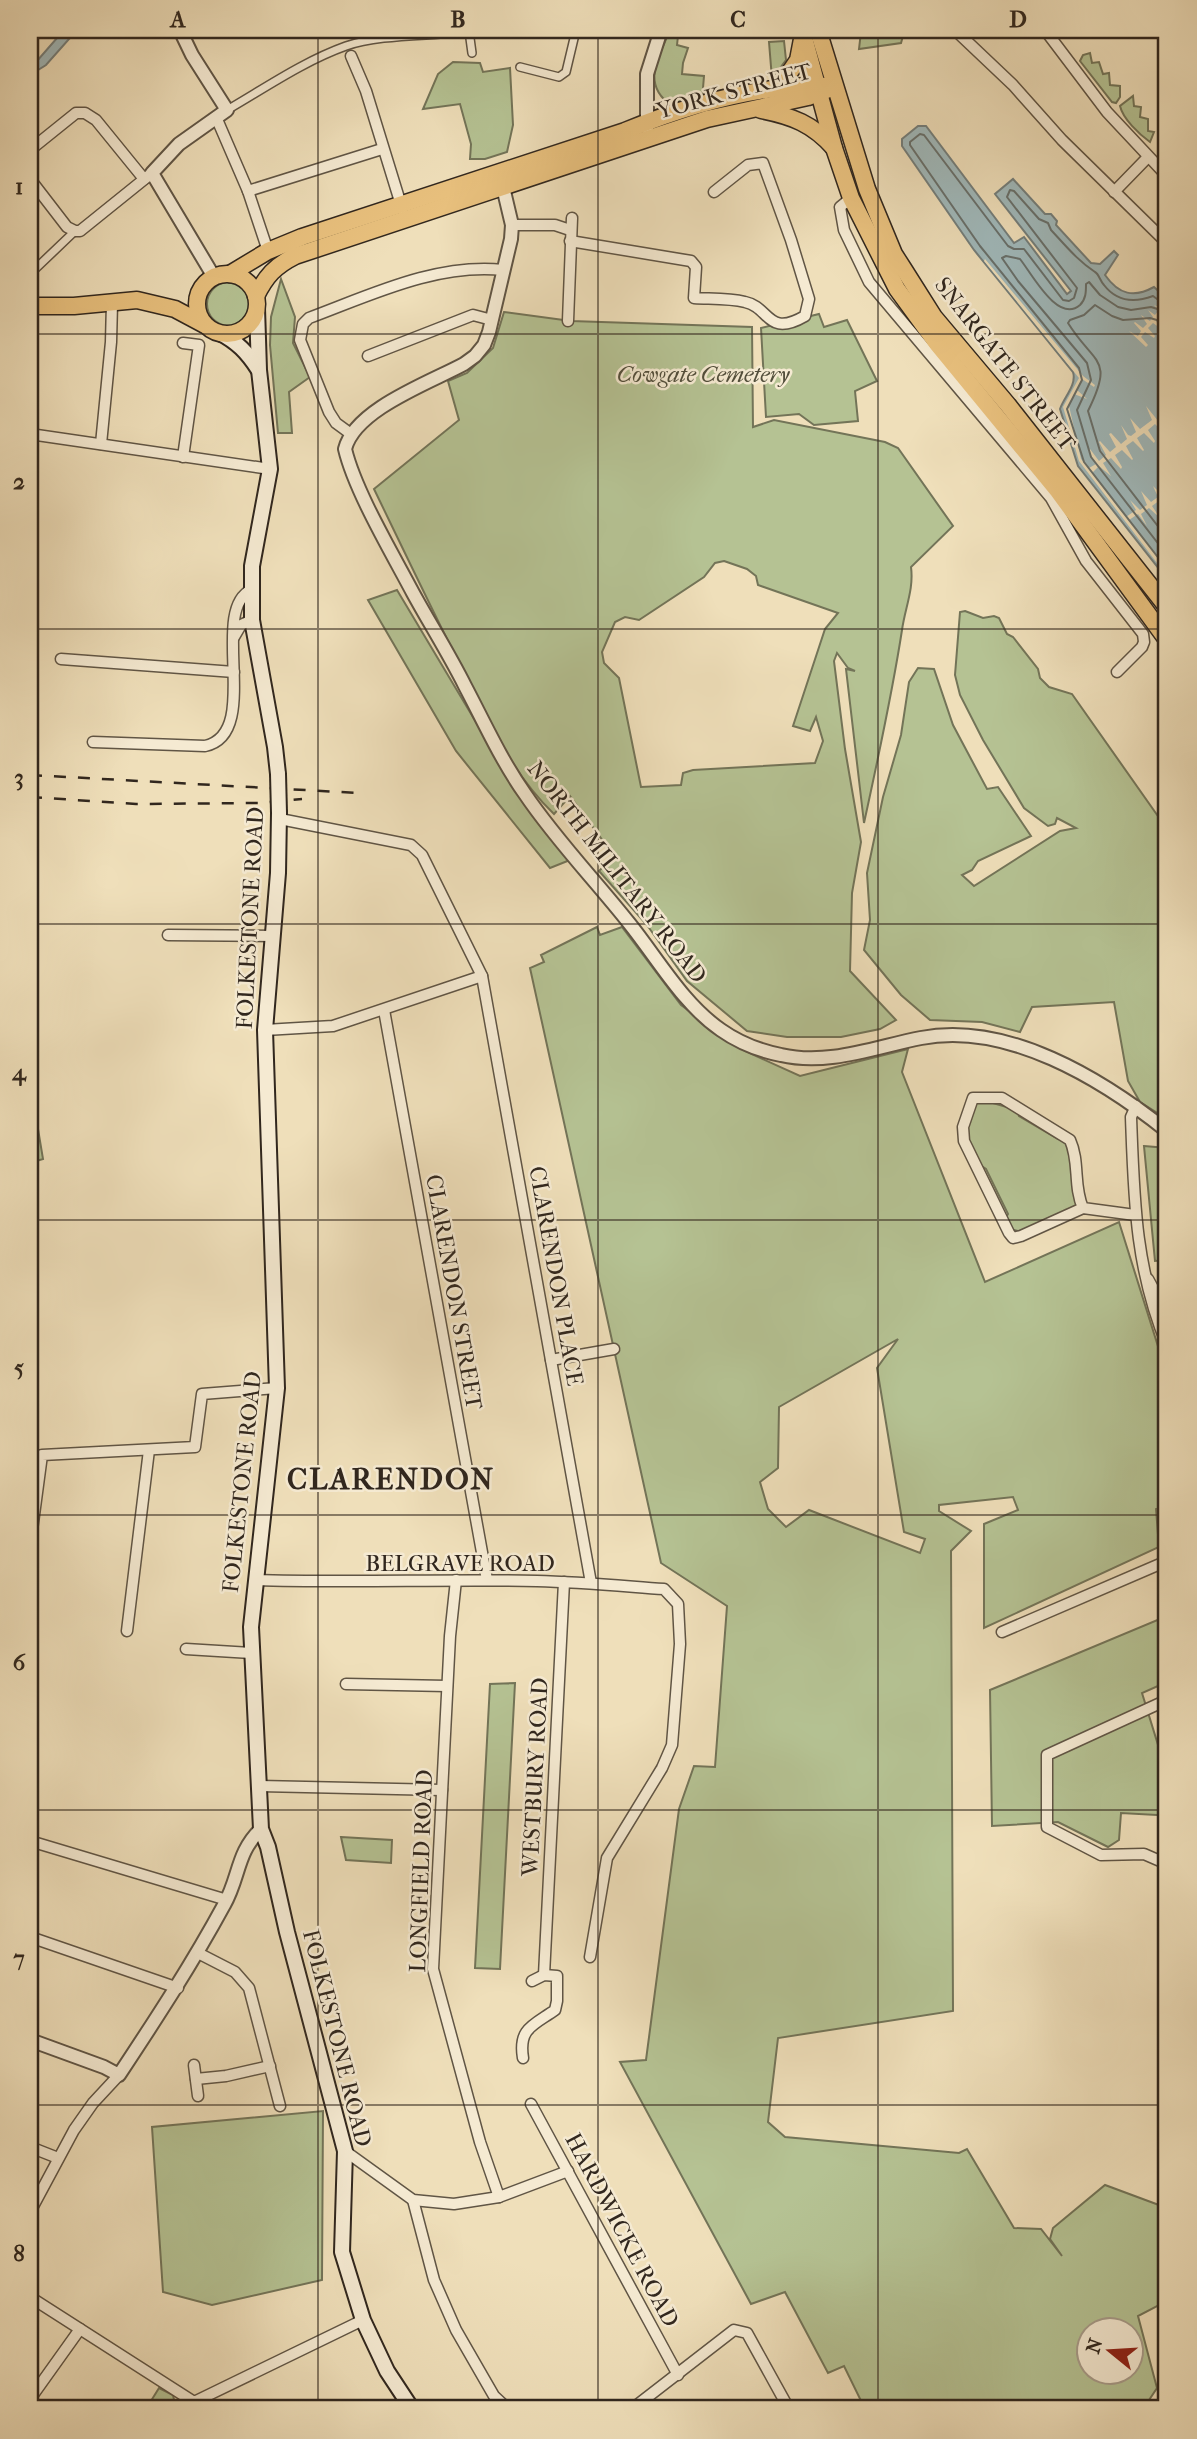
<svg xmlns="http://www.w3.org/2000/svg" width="1197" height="2439" font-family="'IM FELL French Canon',serif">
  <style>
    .green { fill: #b5c293; stroke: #737458; stroke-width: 2; fill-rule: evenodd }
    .water { fill: #a0b9bb; stroke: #747f7c; stroke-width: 2 }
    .pier { fill: #efdfba }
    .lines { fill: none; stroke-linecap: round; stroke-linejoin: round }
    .shore { stroke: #68706c; stroke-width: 2 }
    .pedestrian-casing { stroke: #605545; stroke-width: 10 }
    .minor-casing { stroke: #605545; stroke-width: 13 }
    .tertiary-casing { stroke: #605545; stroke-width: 16 }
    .secondary-casing { stroke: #31271e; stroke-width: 18 }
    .primary-casing { stroke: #31271e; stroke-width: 19 }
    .trunk-casing { stroke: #31271e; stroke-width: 19 }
    .pedestrian { stroke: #f5ead2; stroke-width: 7 }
    .minor { stroke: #f5ead2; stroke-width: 10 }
    .tertiary { stroke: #f5ead2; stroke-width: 12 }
    .secondary { stroke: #f5ead2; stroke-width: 14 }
    .primary { stroke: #e8c07d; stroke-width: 16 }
    .trunk { stroke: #e8c07d; stroke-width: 16 }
    .rail { stroke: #31271e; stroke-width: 2.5; stroke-dasharray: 12 12; stroke-linecap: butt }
    .secondary-bridge-casing { stroke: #31271e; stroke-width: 18; stroke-linecap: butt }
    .secondary-bridge { stroke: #f5ead2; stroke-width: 14 }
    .grid { fill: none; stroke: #31271e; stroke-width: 2; stroke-opacity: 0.55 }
    .labels { text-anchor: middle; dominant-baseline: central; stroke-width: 5; stroke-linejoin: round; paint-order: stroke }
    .street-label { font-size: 23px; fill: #31271e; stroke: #f5ead2 }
    .park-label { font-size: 23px; font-style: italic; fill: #524e3b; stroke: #f5ead2 }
    .district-label { font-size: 30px; font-weight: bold; letter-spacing: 2px; fill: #31271e; stroke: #f5ead2 }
    .neatline { fill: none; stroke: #31271e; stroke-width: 2.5 }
    .grid-label { font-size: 23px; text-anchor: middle; font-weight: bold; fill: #31271e }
  </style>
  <rect width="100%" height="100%" fill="#efdfba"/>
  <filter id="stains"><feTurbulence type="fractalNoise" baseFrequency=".00286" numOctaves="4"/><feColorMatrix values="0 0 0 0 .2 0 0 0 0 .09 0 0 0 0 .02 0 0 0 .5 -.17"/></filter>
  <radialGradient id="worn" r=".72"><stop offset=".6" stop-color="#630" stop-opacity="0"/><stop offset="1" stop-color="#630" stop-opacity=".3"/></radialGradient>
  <!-- green -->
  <g class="green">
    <path d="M895,30L903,36L901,43L859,49L861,32Z"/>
    <path d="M678,36L677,45L688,48L683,63L682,74L704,76L702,100L672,106C643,86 656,63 667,37Z"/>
    <path d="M784,41L786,60L772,79L769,42Z"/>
    <path d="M1090,53L1092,63L1099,62L1103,74L1109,73L1110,85L1120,86V97L1116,103L1112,102L1080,61L1083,55Z"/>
    <path d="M453,62L480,63L483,72L510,68L513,125L507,152L485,159H470L471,144L460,104L423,109L438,74Z"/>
    <path d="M1133,96L1134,106L1141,107L1140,117L1148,119V131L1154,132L1150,142C1139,134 1123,119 1120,106Z"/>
    <path d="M281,279L295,317L293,343L310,377L289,392L292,433H278L270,345L271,317Z"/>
    <circle cx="229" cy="304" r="22"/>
    <path d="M504,312L571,321L752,327L753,427L774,420L885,442L898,448L953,526L911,567C914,589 905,608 902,630C892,695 878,759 864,823L846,669L855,671L848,668L837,653L834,661L845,749L861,842L852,893L850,971L896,1020L880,1029L841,1037H787L747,1031L687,981L647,925L599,871L614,856L570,796L554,814C513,775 490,724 465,675C434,614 404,551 374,489L459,420L448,381L467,373L493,348ZM724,561L747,569L756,576L758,585L838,613L825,629L793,726L810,731L816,717L823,741L815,763L693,770L683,773L681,785L641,787L619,678L604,663L602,652L615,622L625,617L639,620L704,577L715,563Z"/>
    <path d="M819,314L824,327L847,320L877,381L855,391L858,421L814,425L799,414L766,417L761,328Z"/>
    <path d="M397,590L516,789L570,860L550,868L456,751L368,600Z"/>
    <path d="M965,611L983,618L994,616L999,618L1007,634L1013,637L1038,669L1040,678L1049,687L1072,694L1167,829V1119L1140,1102L1128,1081L1114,1002L1032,1007L1020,1032L982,1022L930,1020L901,995L864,950L870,920L867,873L883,797L901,735L909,682L918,668L934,669L953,725L987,789L998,787L1031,836L978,861L972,870L962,875L974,886L1060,831L1076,828L1057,818L1055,824L1048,826L1024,808L983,740L960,695L955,675L960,612Z"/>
    <path d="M597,927L600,935L622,927L681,1005L745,1051L800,1076L908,1049L902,1072L985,1282L1119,1222L1167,1375V1507L1156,1509L1159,1547L984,1628V1524L1018,1510L1013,1497L939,1505V1511L971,1531L951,1551L953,2011L778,2038L768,2122L785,2137L959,2153L967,2149L1014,2228L1041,2229L1062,2256L1050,2239L1053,2228L1105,2185L1167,2208V2301L1138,2316L1157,2388L1143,2409H865L844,2366L828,2373L785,2292L751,2304L620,2062L646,2060L679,1809L694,1766L715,1767L727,1606L661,1563L530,968L544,962L541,955ZM898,1339L877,1368L904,1532L925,1539L920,1553L809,1510L786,1527L768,1509L760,1482L778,1468L779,1407ZM1088,2330H1130V2372H1088Z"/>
    <path d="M30,1081L43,1159L30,1163Z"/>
    <path d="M986,1101L1017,1110L1019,1116L1058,1139L1069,1140L1080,1205L1022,1232L1010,1229L1005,1219L1008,1214L986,1169C976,1164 966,1142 966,1129C967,1121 973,1111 976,1102Z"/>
    <path d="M1144,1146L1167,1148V1260L1155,1261Z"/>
    <path d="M1167,1616V1682L1142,1693L1167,1774V1811L1157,1815L1121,1813L1119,1840L1108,1847L1058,1822L992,1826L990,1690Z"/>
    <path d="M515,1683L500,1969L475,1968L490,1684Z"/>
    <path d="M341,1837L392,1840L391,1863L346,1860Z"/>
    <path d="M323,2111L322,2280L212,2305L163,2292L152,2127Z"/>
    <path d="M159,2388L173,2395L176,2409H146Z"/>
  </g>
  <!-- water -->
  <g class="water">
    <path d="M64,30H77L46,65L30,75V66L37,61Z"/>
    <path d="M918,126H926L1014,243L1024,237L1067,294L1071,291L995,194L1013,179L1045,214H1051L1057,221L1056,225L1091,263L1100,264L1114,251L1118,255L1105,275C1119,295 1134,298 1154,287L1167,299V579L1078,466L1060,409C1064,397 1077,385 1073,372L974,250L902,146V139Z"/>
  </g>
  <!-- pier -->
  <g class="pier">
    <path d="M985,259L1083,376L1095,385L1094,387L1082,379L1077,390L1087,399L1074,394L1069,406L1081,459L1089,468L1096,464L1088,450L1090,449L1099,461L1106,455L1099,442L1100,441L1110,452L1116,447L1109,434L1111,433L1121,444L1127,439L1121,425L1128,435L1131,436L1136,432L1130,418L1140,429L1152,420L1146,406L1167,432L1166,435L1155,424L1148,430L1155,441L1154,443L1144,433L1137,438L1144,450L1143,451L1133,441L1126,446L1133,459L1132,460L1122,450L1115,455L1122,467L1121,469L1111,458L1103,463L1111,476L1099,466L1092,473L1126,517L1136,510L1130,500L1140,510L1147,505L1141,491L1151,502L1158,497L1153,486L1161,494L1167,489L1160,477L1162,476L1167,484V494L1163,497L1167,508L1160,500L1152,506L1160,518L1149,508L1141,514L1147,526L1138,514L1129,520L1167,570V576L1079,461L1063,407L1079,378L984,261Z"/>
    <path d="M1167,302V308L1164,314L1167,320L1162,316L1156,321L1160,328L1153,323L1148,328L1155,336L1154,338L1145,332L1141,337L1148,345L1146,347L1129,331L1138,336L1141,331L1134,323L1135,322L1143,328L1147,324L1141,315L1150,321L1153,317L1148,310L1155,315L1159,310L1154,305L1161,308Z"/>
  </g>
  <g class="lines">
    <!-- shore -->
    <g class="shore">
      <path d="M1167,303L1161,302L1153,296C1134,303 1117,302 1104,285C1100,281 1099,274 1095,272C1077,260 1066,246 1051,230L1048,223L1039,219L1014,191L1010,190L1007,197L1077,288L1074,298L1069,301L1063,300L1024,249H1014L1008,246L924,135L920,134L910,142V145L980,246L1079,368L1082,380L1067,409L1084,462L1167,569"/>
      <path d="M1167,312L1151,307L1131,310L1118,307L1100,295L1089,282L1086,284C1086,292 1086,299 1080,305C1058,324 1032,274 1020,259L1006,256L1002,258L1018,281L1087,363L1091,380L1077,410L1091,457L1167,555"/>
      <path d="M1167,323L1150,318L1123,320L1112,316L1095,305L1084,315L1070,320L1068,323C1094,365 1115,357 1088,411L1100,451L1167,538"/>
    </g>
    <defs>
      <g id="pedestrian">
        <path d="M469,31L472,53"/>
        <path d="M520,67L559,77L566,72L576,30"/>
        <path d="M227,110C265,88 304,61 346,46C383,33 439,37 479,30"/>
        <path d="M30,274L75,231"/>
      </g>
      <g id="minor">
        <path d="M955,30L1013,85L1062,140L1167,243"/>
        <path d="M1045,30L1107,112L1167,176"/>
        <path d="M351,56L366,91L402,208"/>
        <path d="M216,117L248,191L268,251"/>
        <path d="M30,150L76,113H85L96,120L144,179"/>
        <path d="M30,179L67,227L75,231H80L152,173"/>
        <path d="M248,191L382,149"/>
        <path d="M1114,192L1148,157"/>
        <path d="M851,198L840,207L844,230L869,282L1051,498L1086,561L1143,634L1144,642L1142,647L1117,672"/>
        <path d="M512,225H555L570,230"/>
        <path d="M570,241L691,261L696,267L694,298C710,299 729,298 745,302C770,307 767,338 805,316L809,299L791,240L763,163L748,165L714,192"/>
        <path d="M568,321L572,218"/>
        <path d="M183,343L199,345L183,457"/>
        <path d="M368,356L473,315L492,320"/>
        <path d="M30,434L270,469"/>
        <path d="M351,434L336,423L329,412L300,340L303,324L309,318C371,295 436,263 503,270"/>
        <path d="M101,444L111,342L112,303"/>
        <path d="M234,637L241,625L252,620"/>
        <path d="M61,659L234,672"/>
        <path d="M93,742L205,746C263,734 208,611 251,590"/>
        <path d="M280,819L411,845L422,855L482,976L591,1583"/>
        <path d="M168,935L273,936"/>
        <path d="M384,1010L487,1580"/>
        <path d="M265,1030L333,1026L482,976"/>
        <path d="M1136,1106L1131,1117C1134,1199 1135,1268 1167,1345"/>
        <path d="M1083,1208C1073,1186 1080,1162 1070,1140L1002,1098H973L963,1127L964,1141L1009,1233L1013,1238L1021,1236L1083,1208L1135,1215"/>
        <path d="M1148,1279L1167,1314"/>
        <path d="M551,1360L614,1349"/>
        <path d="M30,1545L42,1455L195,1447L202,1394L277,1388"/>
        <path d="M255,1580C349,1583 443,1579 537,1581C580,1582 622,1586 664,1589L678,1604L680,1644L672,1745L662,1768L607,1858L590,1957"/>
        <path d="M456,1580L450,1636L433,1969L480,2142L499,2197"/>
        <path d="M127,1631L149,1450"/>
        <path d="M1002,1632L1167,1561"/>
        <path d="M186,1649L251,1653"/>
        <path d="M346,1684L447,1686"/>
        <path d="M1167,1700L1047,1755V1827L1101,1855L1144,1854L1167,1864"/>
        <path d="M260,1786L442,1790"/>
        <path d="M30,1841L227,1900"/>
        <path d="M30,1937L178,1988"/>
        <path d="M198,1953L235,1972L249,1988L280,2106"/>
        <path d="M544,1975L564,1582"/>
        <path d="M523,2058C518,2028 534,2025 555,2010L557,2001V1976L544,1975L532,1981"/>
        <path d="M194,2065L198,2096"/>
        <path d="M196,2079L226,2076L270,2066"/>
        <path d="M531,2104L678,2375"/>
        <path d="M30,2147L58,2158"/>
        <path d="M345,2151L413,2200L454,2204L499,2197L568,2171"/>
        <path d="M413,2200L434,2280L456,2330L494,2396L508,2409"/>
        <path d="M30,2212L74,2130L93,2103L119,2075"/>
        <path d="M30,2297L194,2402L363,2320"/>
        <path d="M30,2399L80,2329"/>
        <path d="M632,2409L734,2330L747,2333L789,2409"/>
      </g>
      <g id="tertiary">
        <path d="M180,30L192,55L227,110L179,144L152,173L214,277"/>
        <path d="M647,128V74L661,30"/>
        <path d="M503,187L512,225L511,239L489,332L484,345L475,356L464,364C431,382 355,409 345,449C355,491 392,553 413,593C430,624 449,654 465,686C484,722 501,760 525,794C556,840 595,880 629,923C658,959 683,1004 721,1030C738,1042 761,1051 781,1055C828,1066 875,1047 921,1038C1007,1021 1102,1079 1167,1131"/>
        <path d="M30,2040L104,2067L119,2075C156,2019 192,1964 224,1905C240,1877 236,1853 261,1829"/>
      </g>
      <g id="secondary">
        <path d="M257,308L259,370L270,469L252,566V620L275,747L278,774"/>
        <path d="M220,333C237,342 247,352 258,369"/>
        <path d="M279,813L278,873L265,1030L277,1388L251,1627L261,1829L268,1847L287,1932L345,2151L342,2252L363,2320L387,2371L412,2409"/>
      </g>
      <g id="primary">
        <path d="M779,88L798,60L803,34"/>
        <path d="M761,110C792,116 813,124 834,148"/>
        <path d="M230,274L268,251L302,237L625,131C688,105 760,84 828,86"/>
        <circle cx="227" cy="304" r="30"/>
        <path d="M256,296C266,276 275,266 295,256L707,119L808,97L829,89"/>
        <path d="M30,306H74L137,300L175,309L205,325"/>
      </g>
      <g id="trunk">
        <path d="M802,30L834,148L851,198L897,289L938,345L1058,491L1167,640"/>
        <path d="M818,30L867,189L894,254L903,268L934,317L1008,405L1167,607"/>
      </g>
    </defs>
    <!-- pedestrian casing -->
    <use href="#pedestrian" class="pedestrian-casing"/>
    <!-- minor casing -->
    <use href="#minor" class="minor-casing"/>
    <!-- tertiary casing -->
    <use href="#tertiary" class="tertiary-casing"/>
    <!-- secondary casing -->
    <use href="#secondary" class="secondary-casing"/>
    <!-- primary casing -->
    <use href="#primary" class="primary-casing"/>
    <!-- trunk casing -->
    <use href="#trunk" class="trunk-casing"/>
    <!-- pedestrian -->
    <use href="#pedestrian" class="pedestrian"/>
    <!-- minor -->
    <use href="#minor" class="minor"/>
    <!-- tertiary -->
    <use href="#tertiary" class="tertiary"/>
    <!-- secondary -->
    <use href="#secondary" class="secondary"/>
    <!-- primary -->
    <use href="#primary" class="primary"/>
    <!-- trunk -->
    <use href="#trunk" class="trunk"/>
    <!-- rail -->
    <g class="rail">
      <path d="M30,775L359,793"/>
      <path d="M30,797L136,804L258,803L302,799"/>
    </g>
    <defs>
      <path id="secondary-bridge" d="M278,774L279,813"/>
    </defs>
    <!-- secondary-bridge casing -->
    <use href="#secondary-bridge" class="secondary-bridge-casing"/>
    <!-- secondary-bridge -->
    <use href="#secondary-bridge" class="secondary-bridge"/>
  </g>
  <!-- grid -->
  <path class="grid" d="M318,30V2409M598,30V2409M878,30V2409M30,334H1167M30,629H1167M30,924H1167M30,1220H1167M30,1515H1167M30,1810H1167M30,2105H1167"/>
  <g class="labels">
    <!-- street labels -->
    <g class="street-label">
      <text transform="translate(734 91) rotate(-15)">YORK STREET</text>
      <text transform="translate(1005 364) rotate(52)">SNARGATE STREET</text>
      <text transform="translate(617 872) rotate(52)">NORTH MILITARY ROAD</text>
      <text transform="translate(250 918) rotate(-87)">FOLKESTONE ROAD</text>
      <text transform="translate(556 1276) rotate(80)">CLARENDON PLACE</text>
      <text transform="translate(454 1292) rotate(80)">CLARENDON STREET</text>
      <text transform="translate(242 1482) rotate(-84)">FOLKESTONE ROAD</text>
      <text x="460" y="1563">BELGRAVE ROAD</text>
      <text transform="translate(535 1777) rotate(-87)">WESTBURY ROAD</text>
      <text transform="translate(421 1871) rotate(-88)">LONGFIELD ROAD</text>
      <text transform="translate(337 2038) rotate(76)">FOLKESTONE ROAD</text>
      <text transform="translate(622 2230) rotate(62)">HARDWICKE ROAD</text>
    </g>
    <!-- park labels -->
    <g class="park-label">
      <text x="703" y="374">Cowgate Cemetery</text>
    </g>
    <!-- district labels -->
    <g class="district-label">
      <text x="391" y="1479">CLARENDON</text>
    </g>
  </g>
  <!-- margin -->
  <rect width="1197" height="2439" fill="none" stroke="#efdfba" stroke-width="77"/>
  <!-- north arrow -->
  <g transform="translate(1110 2351) rotate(288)"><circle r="33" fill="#f5ead2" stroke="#a79c8a" stroke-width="2"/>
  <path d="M0-5L12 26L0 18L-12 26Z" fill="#8f2418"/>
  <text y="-10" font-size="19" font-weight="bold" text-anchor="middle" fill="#31271e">N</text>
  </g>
  <rect x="38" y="38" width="1120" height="2362" class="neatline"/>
  <g class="grid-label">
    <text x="178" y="27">A</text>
    <text x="458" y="27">B</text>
    <text x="738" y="27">C</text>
    <text x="1018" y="27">D</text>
    <text x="19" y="194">1</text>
    <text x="19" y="489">2</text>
    <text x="19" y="785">3</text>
    <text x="19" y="1080">4</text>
    <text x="19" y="1375">5</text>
    <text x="19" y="1670">6</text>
    <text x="19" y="1966">7</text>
    <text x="19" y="2261">8</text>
  </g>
  <rect width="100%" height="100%" filter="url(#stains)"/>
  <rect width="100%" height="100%" fill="url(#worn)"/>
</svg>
